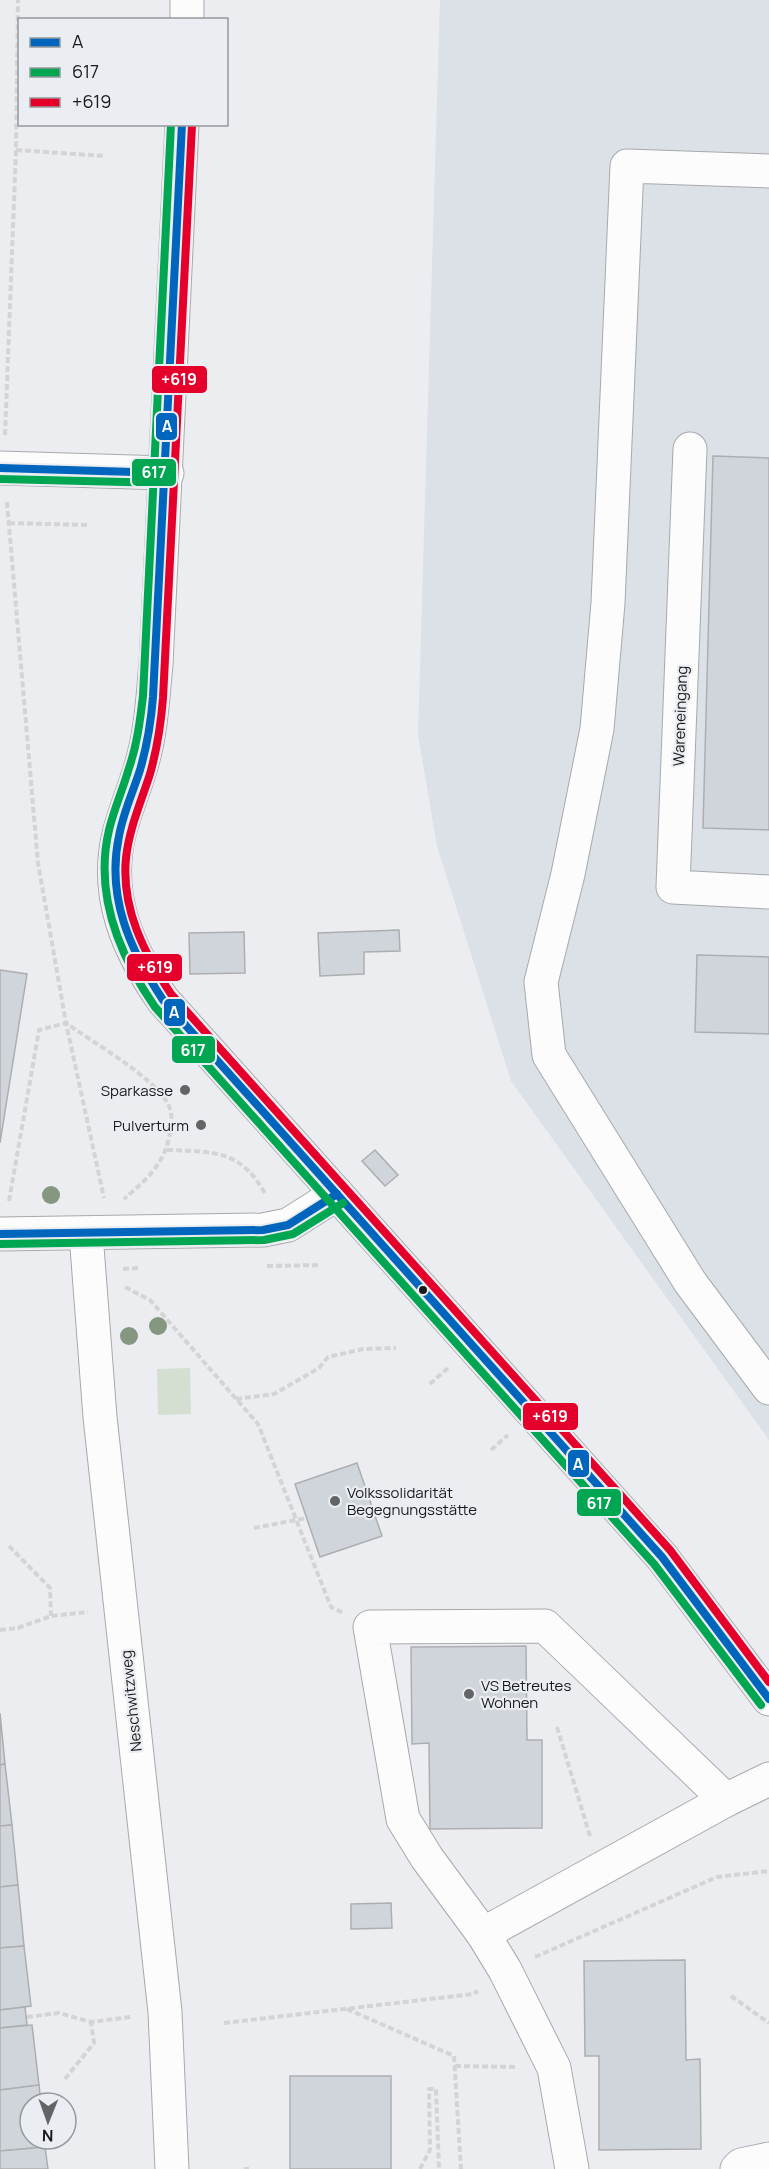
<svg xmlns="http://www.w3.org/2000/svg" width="769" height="2169" font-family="Manrope,sans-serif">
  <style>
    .built { fill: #dce0e7 }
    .green { fill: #d4dfd2 }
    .building { fill: #d0d5dc; stroke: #adaeb0; stroke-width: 1.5 }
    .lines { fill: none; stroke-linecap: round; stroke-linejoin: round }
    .minor-casing { stroke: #a7a9ab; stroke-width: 35 }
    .path { stroke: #d4d4d5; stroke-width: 4; stroke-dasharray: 6 3; stroke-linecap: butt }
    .minor { stroke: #fcfcfd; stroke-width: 33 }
    .bus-1-casing { stroke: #eaedf1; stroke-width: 12 }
    .bus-2-casing { stroke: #eaedf1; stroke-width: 12 }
    .bus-3-casing { stroke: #eaedf1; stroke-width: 12 }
    .bus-1 { stroke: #0065bd; stroke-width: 8 }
    .bus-2 { stroke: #00a651; stroke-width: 8 }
    .bus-3 { stroke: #e4002b; stroke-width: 8 }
    .tree { fill: #869781 }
    .poi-dot { fill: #626466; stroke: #eaedf1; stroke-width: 2 }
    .bus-dot { fill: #191a1c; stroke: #eaedf1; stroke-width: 2 }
    .labels { text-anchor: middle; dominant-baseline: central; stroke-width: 4.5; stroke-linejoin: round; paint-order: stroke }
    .street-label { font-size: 15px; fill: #191a1c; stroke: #eaedf1 }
    .poi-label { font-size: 15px; fill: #191a1c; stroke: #eaedf1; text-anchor: end }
    .line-badge { stroke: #eaedf1; stroke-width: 2 }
    .badge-label { font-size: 16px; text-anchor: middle; font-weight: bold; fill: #fff }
  </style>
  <rect width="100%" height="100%" fill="#ebedf0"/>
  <!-- built -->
  <path class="built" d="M440,0H769V1440L511,1081L437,846L418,735Z"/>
  <!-- green -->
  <path class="green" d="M190,1368L191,1414L158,1415L157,1369Z"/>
  <!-- building -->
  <g class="building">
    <path d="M713,456L769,458V830L703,828Z"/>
    <path d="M399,930L400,951L364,952V974L320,976L318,933Z"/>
    <path d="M244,932L245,973L190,974L189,933Z"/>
    <path d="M697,955L769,957V1034L695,1032Z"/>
    <path d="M0,970L27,974L0,1143Z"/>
    <path d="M375,1150L398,1175L385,1186L362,1161Z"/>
    <path d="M357,1463L382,1536L320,1557L295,1484Z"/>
    <path d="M526,1646L527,1740H542V1828L430,1829L429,1743L412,1744L411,1647Z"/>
    <path d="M0,1713L5,1764L0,1765Z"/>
    <path d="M5,1764L12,1825L0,1826V1765Z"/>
    <path d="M12,1825L18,1885L0,1887V1826Z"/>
    <path d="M18,1885L24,1946L0,1948V1887Z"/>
    <path d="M391,1903L392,1928L351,1929V1904Z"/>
    <path d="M24,1946L31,2006L0,2010V1948Z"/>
    <path d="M685,1960L686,2060L700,2059L701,2149L599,2150V2056H585L584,1961Z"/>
    <path d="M25,2007L27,2025L0,2028V2010Z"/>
    <path d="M32,2025L39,2085L0,2090V2028Z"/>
    <rect x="290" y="2076" width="101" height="93"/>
    <path d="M39,2085L41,2103H30V2139H45V2147L0,2151V2090Z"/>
    <path d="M45,2147L48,2169H0V2151Z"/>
  </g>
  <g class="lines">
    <defs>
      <g id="minor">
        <path d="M187,20V0"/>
        <path d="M182,124L156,664C153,693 152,723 145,751C139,779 126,806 119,834C104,896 128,950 163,1000L662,1557L769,1699"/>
        <path d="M769,171L627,166L608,603L597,729L568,874L541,982L549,1055L690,1282L769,1388"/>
        <path d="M690,449L673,887L769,892"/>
        <path d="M0,468L167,473"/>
        <path d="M0,1234L263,1230L288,1225L337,1194"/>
        <path d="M86,1234L100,1417L165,2012L172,2169"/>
        <path d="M483,1934L726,1800L769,1779"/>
        <path d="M572,2169L554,2068L505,1970L483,1934L427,1858L403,1819L370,1627L545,1626L726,1800"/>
        <path d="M737,2169L741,2165L769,2159"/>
      </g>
    </defs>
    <!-- minor casing -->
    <use href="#minor" class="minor-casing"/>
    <!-- path -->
    <g class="path">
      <path d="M16,150L105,156"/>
      <path d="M5,435L16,150L18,0"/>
      <path d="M7,502L38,863L66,1023L104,1198"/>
      <path d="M9,523L87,525"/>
      <path d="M167,1150C215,1152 240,1149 266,1195"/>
      <path d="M9,1201L39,1030L66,1023C91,1041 153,1077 167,1102C173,1112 172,1123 170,1133C165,1164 146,1180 124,1199"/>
      <path d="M267,1266L320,1265"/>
      <path d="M123,1269L139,1268"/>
      <path d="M125,1287L150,1300L258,1424L331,1607L343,1613"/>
      <path d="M430,1384L449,1367"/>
      <path d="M236,1399L274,1394L319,1368L328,1357L363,1349L396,1348"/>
      <path d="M491,1450L508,1435"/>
      <path d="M254,1528L307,1518"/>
      <path d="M9,1546L50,1588L51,1616"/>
      <path d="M0,1630L18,1628L51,1616L88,1612"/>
      <path d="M557,1727L590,1836"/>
      <path d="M535,1957L717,1877L769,1871"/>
      <path d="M731,1996L769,2023"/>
      <path d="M347,2009L454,2056L461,2169"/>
      <path d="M27,2017L59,2013L91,2022L131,2017"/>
      <path d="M224,2023L473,1994L478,1991"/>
      <path d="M455,2066L517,2067"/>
      <path d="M65,2079L94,2043L91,2022"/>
      <path d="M244,2169H249"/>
      <path d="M420,2169L430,2150L429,2089H436L439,2169"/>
    </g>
    <!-- minor -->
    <use href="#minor" class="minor"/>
    <defs>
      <g id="bus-1">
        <path d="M182,124L153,697C151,722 147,746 140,770C133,792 123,813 119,836C106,897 130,950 163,1000L662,1557L769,1699"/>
        <path d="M0,468L167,473"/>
        <path d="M0,1234L263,1230L288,1225L337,1194"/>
      </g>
      <g id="bus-2">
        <path d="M171,124L143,696C140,721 137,745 129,768C123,789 114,809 109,830C94,894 119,955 155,1007L654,1564L761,1705"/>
        <path d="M0,479L167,483"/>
        <path d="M0,1244L264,1240L293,1234L343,1203"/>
      </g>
      <path id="bus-3" d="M192,125L163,698C161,724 157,749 150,774C141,802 129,829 126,858C121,908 144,953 171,994L670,1550L769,1682"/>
    </defs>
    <!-- bus-1 casing -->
    <use href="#bus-1" class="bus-1-casing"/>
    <!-- bus-2 casing -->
    <use href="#bus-2" class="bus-2-casing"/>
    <!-- bus-3 casing -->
    <use href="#bus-3" class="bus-3-casing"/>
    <!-- bus-1 -->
    <use href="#bus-1" class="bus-1"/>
    <!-- bus-2 -->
    <use href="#bus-2" class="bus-2"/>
    <!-- bus-3 -->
    <use href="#bus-3" class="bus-3"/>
  </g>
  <!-- trees -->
  <g class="tree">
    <circle cx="51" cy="1195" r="9"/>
    <circle cx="158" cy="1326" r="9"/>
    <circle cx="129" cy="1336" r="9"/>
  </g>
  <!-- markers -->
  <g class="poi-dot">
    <circle cx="185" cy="1090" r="6"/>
    <circle cx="201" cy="1125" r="6"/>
    <circle cx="335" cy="1501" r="6"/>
    <circle cx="469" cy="1694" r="6"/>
  </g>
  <circle class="bus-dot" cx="423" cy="1290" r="5"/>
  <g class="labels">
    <!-- street labels -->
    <g class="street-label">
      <text transform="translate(680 716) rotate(-88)">Wareneingang</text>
      <text transform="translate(131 1701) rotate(-96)">Neschwitzweg</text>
    </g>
    <!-- poi labels -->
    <g class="poi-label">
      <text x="173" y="1090">Sparkasse</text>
      <text x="189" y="1125">Pulverturm</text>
      <text x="347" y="1492" text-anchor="start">Volkssolidarität<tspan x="347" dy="17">Begegnungsstätte</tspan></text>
      <text x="481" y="1685" text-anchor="start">VS Betreutes<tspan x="481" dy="17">Wohnen</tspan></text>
    </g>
  </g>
  <g class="line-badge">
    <rect x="151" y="365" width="57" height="29" rx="6" fill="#e4002b"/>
    <rect x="155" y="412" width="23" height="29" rx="6" fill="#0065bd"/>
    <rect x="131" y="458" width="46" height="29" rx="6" fill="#00a651"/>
    <rect x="126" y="953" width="57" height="29" rx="6" fill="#e4002b"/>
    <rect x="163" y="998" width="23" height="29" rx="6" fill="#0065bd"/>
    <rect x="171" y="1035" width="45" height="29" rx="6" fill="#00a651"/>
    <rect x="522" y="1402" width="57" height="29" rx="6" fill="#e4002b"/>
    <rect x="567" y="1449" width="23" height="29" rx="6" fill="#0065bd"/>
    <rect x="576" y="1488" width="46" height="29" rx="6" fill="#00a651"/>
  </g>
  <g class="badge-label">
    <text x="179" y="385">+619</text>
    <text x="167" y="432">A</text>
    <text x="154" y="478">617</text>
    <text x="155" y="973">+619</text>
    <text x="174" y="1018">A</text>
    <text x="193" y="1056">617</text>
    <text x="550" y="1422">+619</text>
    <text x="578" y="1470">A</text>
    <text x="599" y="1509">617</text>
  </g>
  <!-- legend -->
  <rect x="18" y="18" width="210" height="108" fill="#eaedf1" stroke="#96999c" stroke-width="1.5"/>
  <rect x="30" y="38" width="30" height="9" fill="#0065bd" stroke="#96999c" stroke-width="1.5"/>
  <text x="72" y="48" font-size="18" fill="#191a1c">A</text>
  <rect x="30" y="68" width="30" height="9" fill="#00a651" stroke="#96999c" stroke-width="1.5"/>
  <text x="72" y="78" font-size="18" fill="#191a1c">617</text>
  <rect x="30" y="98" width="30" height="9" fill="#e4002b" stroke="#96999c" stroke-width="1.5"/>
  <text x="72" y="108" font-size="18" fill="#191a1c">+619</text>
  <!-- north arrow -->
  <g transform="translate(48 2121) rotate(181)"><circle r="28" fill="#eaedf1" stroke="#96999c" stroke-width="1.5"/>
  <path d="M0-4.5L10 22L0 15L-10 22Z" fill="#626466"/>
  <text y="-9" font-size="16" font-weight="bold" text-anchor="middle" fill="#191a1c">N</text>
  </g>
</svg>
